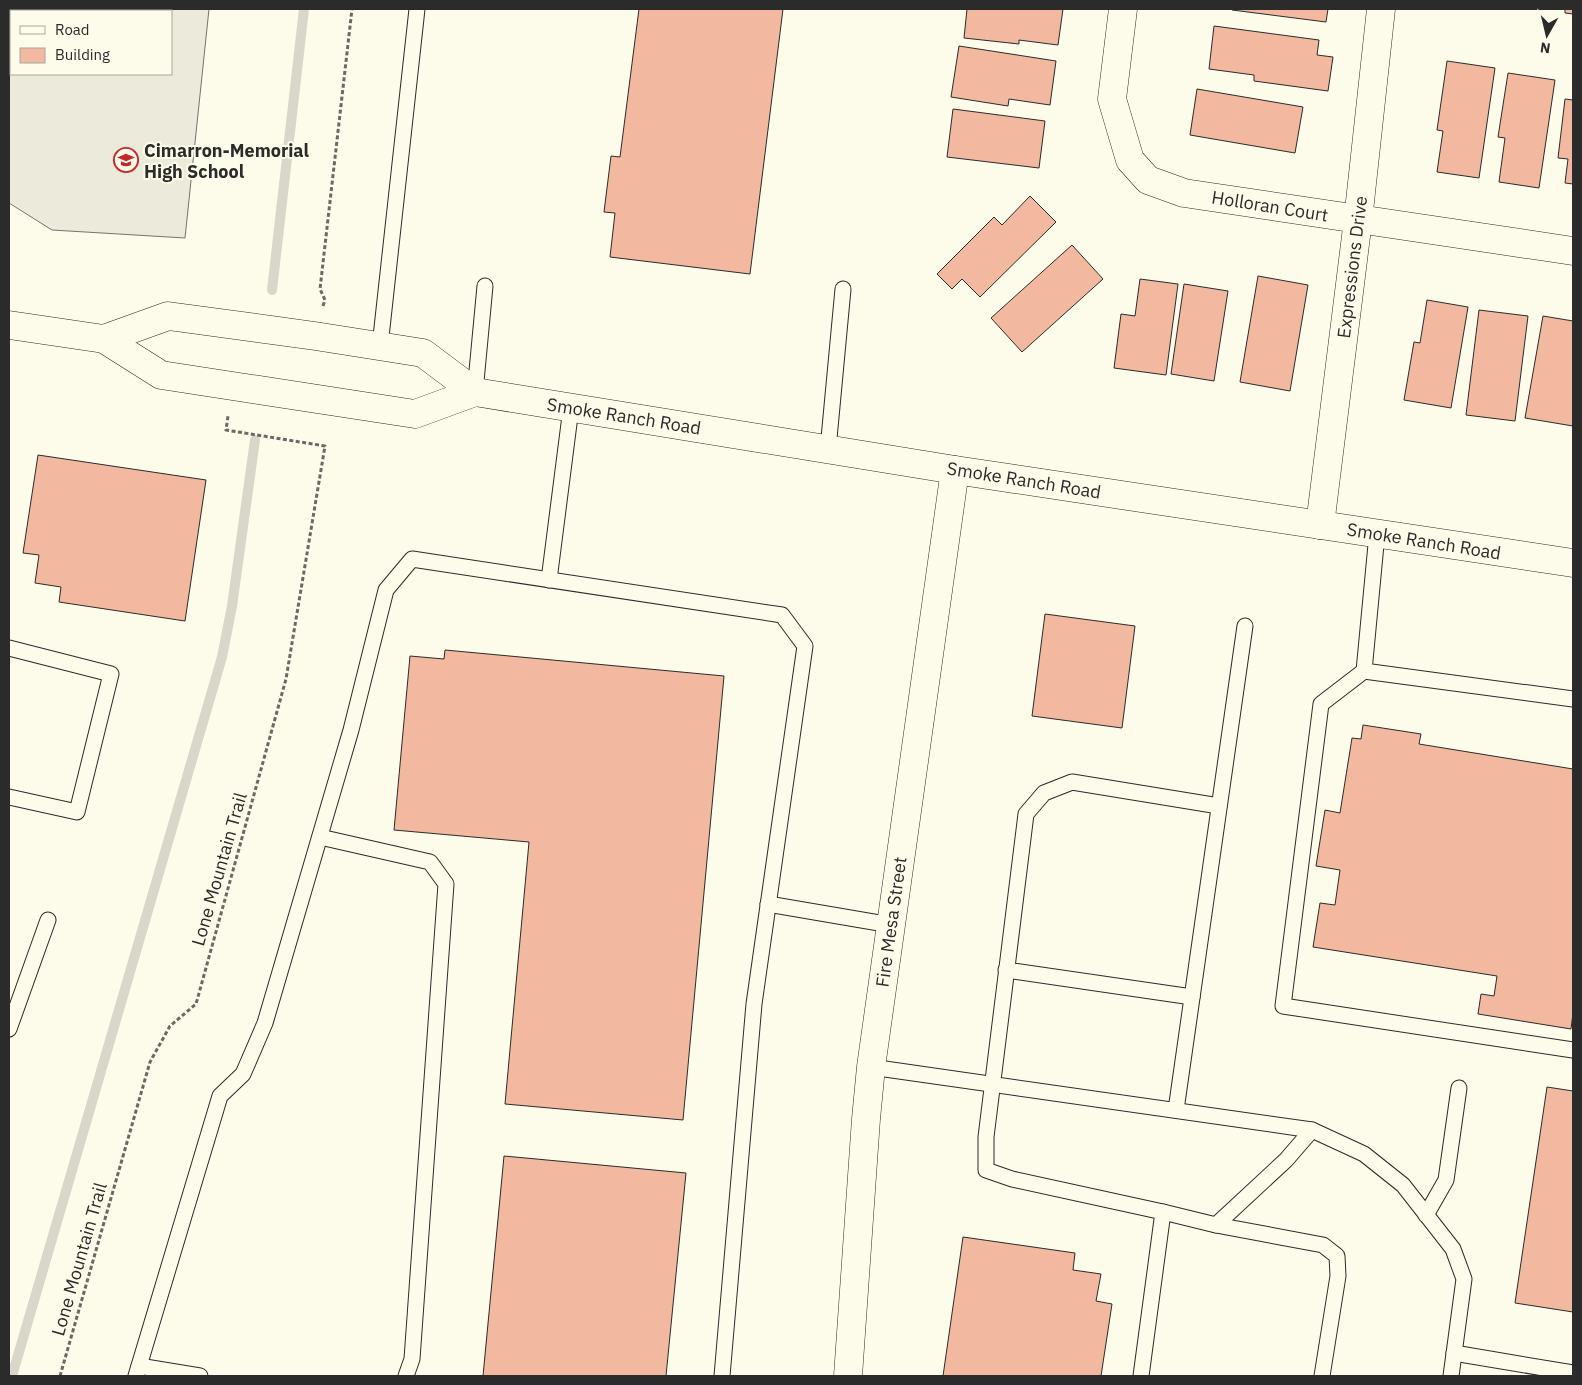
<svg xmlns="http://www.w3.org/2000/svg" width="1582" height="1385" font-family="'IBM Plex Sans',sans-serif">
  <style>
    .pitch { fill: #ecebdb; stroke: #74746e; fill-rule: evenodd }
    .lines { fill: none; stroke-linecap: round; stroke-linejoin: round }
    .stream { stroke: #d8d7c9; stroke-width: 10 }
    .building { fill: #f2b8a0; stroke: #2b2b2b }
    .service-casing { stroke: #2b2b2b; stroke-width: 17 }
    .minor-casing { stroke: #2b2b2b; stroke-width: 29 }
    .secondary-casing { stroke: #2b2b2b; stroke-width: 29 }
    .path { stroke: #6a6964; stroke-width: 3; stroke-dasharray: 4 2.5; stroke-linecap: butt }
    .service { stroke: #fdfbea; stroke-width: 15 }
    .minor { stroke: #fdfbea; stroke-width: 28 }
    .secondary { stroke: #fdfbea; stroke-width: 28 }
    .labels { text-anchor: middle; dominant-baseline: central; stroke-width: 4; stroke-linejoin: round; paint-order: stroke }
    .poi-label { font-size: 18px; font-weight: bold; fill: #2b2b2b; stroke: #fdfbea; text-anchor: start }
    .street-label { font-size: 18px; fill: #2b2b2b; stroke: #fdfbea }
  </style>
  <rect width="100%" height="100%" fill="#fdfbea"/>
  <!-- pitch -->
  <path class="pitch" d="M9,9H209L185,238L52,230L9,203ZM11,11H171V74H11Z"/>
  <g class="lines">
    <!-- stream -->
    <g class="stream">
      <path d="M272,290L304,9"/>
      <path d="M12,1376L222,657L232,606L255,440"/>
    </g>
  </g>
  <!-- building -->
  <g class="building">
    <path d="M639,9H783L750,274L610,257L615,213L604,212L611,156L620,157Z"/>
    <path d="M967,9H1063L1058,45L1019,40V44L964,38Z"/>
    <path d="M1232,9H1328L1326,22L1232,10Z"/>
    <path d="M1565,9H1573V14L1565,13Z"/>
    <path d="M1214,26L1319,40L1317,55L1333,57L1328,91L1254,81V75L1209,69Z"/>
    <path d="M959,46L1056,61L1050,105L1009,99L1008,106L951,97Z"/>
    <path d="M1447,61L1495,68L1479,178L1437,172L1443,131L1437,130Z"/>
    <path d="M1508,73L1555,80L1539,188L1499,182L1505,138L1498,137Z"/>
    <path d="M1197,89L1303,107L1295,153L1190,135Z"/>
    <path d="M1565,99L1573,100V184L1565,183L1568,159L1558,158Z"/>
    <path d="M953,109L1045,121L1039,168L947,157Z"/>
    <path d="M1030,196L1056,222L980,297L962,279L952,289L937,274L994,217L1002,225Z"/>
    <path d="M1072,245L1103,279L1022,352L991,318Z"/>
    <path d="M1258,276L1308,285L1290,391L1240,382Z"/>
    <path d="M1140,279L1178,284L1166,375L1114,368L1121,314L1135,316Z"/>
    <path d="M1184,284L1228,291L1214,381L1171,374Z"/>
    <path d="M1427,300L1468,307L1451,408L1404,400L1414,342L1420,343Z"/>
    <path d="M1479,310L1528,316L1515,421L1466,415Z"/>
    <path d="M1543,316L1573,321V426L1525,418Z"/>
    <path d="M38,455L206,480L185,621L59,602L61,587L35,583L39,555L23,553Z"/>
    <path d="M1045,614L1135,626L1122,728L1032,716Z"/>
    <path d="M445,650L724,676L683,1120L505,1104L529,842L394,830L410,656L444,659Z"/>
    <path d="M1363,725L1421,734L1419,744L1573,769V1013L1571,1029L1478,1014L1481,994L1494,996L1497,976L1313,947L1320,903L1335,905L1340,870L1316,866L1325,810L1340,813L1352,738L1361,739Z"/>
    <path d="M1547,1087L1573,1091V1312L1515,1303Z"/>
    <path d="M504,1156L686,1173L666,1376H483Z"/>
    <path d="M963,1237L1075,1253L1073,1270L1101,1274L1096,1301L1112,1304L1101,1376H943Z"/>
  </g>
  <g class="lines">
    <defs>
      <g id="service">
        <path d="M380,346L417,9"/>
        <path d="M475,392L485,286"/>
        <path d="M828,449L843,289"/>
        <path d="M1377,534L1364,671L1573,699"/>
        <path d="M549,580L571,408"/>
        <path d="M9,648L111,674L77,812L9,797"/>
        <path d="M1364,671L1321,704L1283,1006L1573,1050"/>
        <path d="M320,837L430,862L446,884L412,1359L406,1376"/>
        <path d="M768,904L891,925"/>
        <path d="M1006,970L1192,997"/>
        <path d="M9,1029L48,920"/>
        <path d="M871,1067L1312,1130L1364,1154L1403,1185L1453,1249L1464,1279L1451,1376"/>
        <path d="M1176,1110L1245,626"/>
        <path d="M1163,1212L1216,1225L1323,1245L1337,1256L1338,1276L1322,1376"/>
        <path d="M1426,1215L1446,1180L1459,1088"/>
        <path d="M1216,1225L1286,1160L1312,1130"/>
        <path d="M1454,1353L1573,1373"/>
        <path d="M139,1366L200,1376"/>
        <path d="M136,1376L220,1096L243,1074L265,1023L351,730L386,590L412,559L782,615L805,646L754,1004L722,1376"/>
        <path d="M1141,1376L1163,1212L1012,1179L986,1170V1137L1026,814L1044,793L1072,782L1219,806"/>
      </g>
      <g id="minor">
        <path d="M1123,9L1112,99L1130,160L1148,180L1184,193L1573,251"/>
        <path d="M1320,525L1358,220L1381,9"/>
        <path d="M848,1376L866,1119L871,1067L955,470"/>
      </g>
      <g id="secondary">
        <path d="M9,325L104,339L161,375L415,414L475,392"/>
        <path d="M104,339L168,316L315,336L423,353L475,392L955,470L1573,563"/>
      </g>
    </defs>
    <!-- service casing -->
    <use href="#service" class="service-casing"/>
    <!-- minor casing -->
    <use href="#minor" class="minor-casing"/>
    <!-- secondary casing -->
    <use href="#secondary" class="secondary-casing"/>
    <!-- path -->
    <g class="path">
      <path d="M323,306L325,300L320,289L352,9"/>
      <path d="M60,1376L150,1062L170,1026L196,1004L286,679L325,446L226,430L228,416"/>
    </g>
    <!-- service -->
    <use href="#service" class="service"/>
    <!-- minor -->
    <use href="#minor" class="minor"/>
    <!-- secondary -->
    <use href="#secondary" class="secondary"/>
  </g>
  <!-- icons -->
  <defs>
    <symbol id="school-ring" viewBox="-11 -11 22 22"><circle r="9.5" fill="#fdfbea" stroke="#c62828" stroke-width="1.5"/><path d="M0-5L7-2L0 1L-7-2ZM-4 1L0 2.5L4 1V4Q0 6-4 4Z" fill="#c62828"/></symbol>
  </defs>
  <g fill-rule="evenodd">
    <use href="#school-ring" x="112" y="146" width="28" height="28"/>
  </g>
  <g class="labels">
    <!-- poi labels -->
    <g class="poi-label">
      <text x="144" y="150">Cimarron-Memorial<tspan x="144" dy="21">High School</tspan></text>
    </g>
    <!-- street labels -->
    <g class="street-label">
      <text transform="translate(1270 206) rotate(9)">Holloran Court</text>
      <text transform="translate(1352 267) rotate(-83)">Expressions Drive</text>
      <text transform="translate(624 416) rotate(9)">Smoke Ranch Road</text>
      <text transform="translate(1024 480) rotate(9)">Smoke Ranch Road</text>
      <text transform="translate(1424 541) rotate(9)">Smoke Ranch Road</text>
      <text transform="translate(219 869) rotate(-74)">Lone Mountain Trail</text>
      <text transform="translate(891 922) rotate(-82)">Fire Mesa Street</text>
      <text transform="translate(79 1259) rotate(-74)">Lone Mountain Trail</text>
    </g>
  </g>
  <!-- border -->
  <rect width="1582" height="1385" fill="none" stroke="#2b2b2b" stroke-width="20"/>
  <!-- legend -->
  <rect x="10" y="10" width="162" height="65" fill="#fdfbea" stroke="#a9a89e"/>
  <rect x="20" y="26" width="25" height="8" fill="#fdfbea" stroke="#a9a89e"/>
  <text x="55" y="35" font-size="15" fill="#2b2b2b">Road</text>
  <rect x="20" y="48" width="25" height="15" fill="#f2b8a0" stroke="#a9a89e"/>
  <text x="55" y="60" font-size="15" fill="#2b2b2b">Building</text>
  <!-- north arrow -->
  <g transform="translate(1547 35) rotate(188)" stroke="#fdfbea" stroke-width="4" paint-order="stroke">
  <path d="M0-4L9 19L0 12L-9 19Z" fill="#2b2b2b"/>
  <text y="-8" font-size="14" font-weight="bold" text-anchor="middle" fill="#2b2b2b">N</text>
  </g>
</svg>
